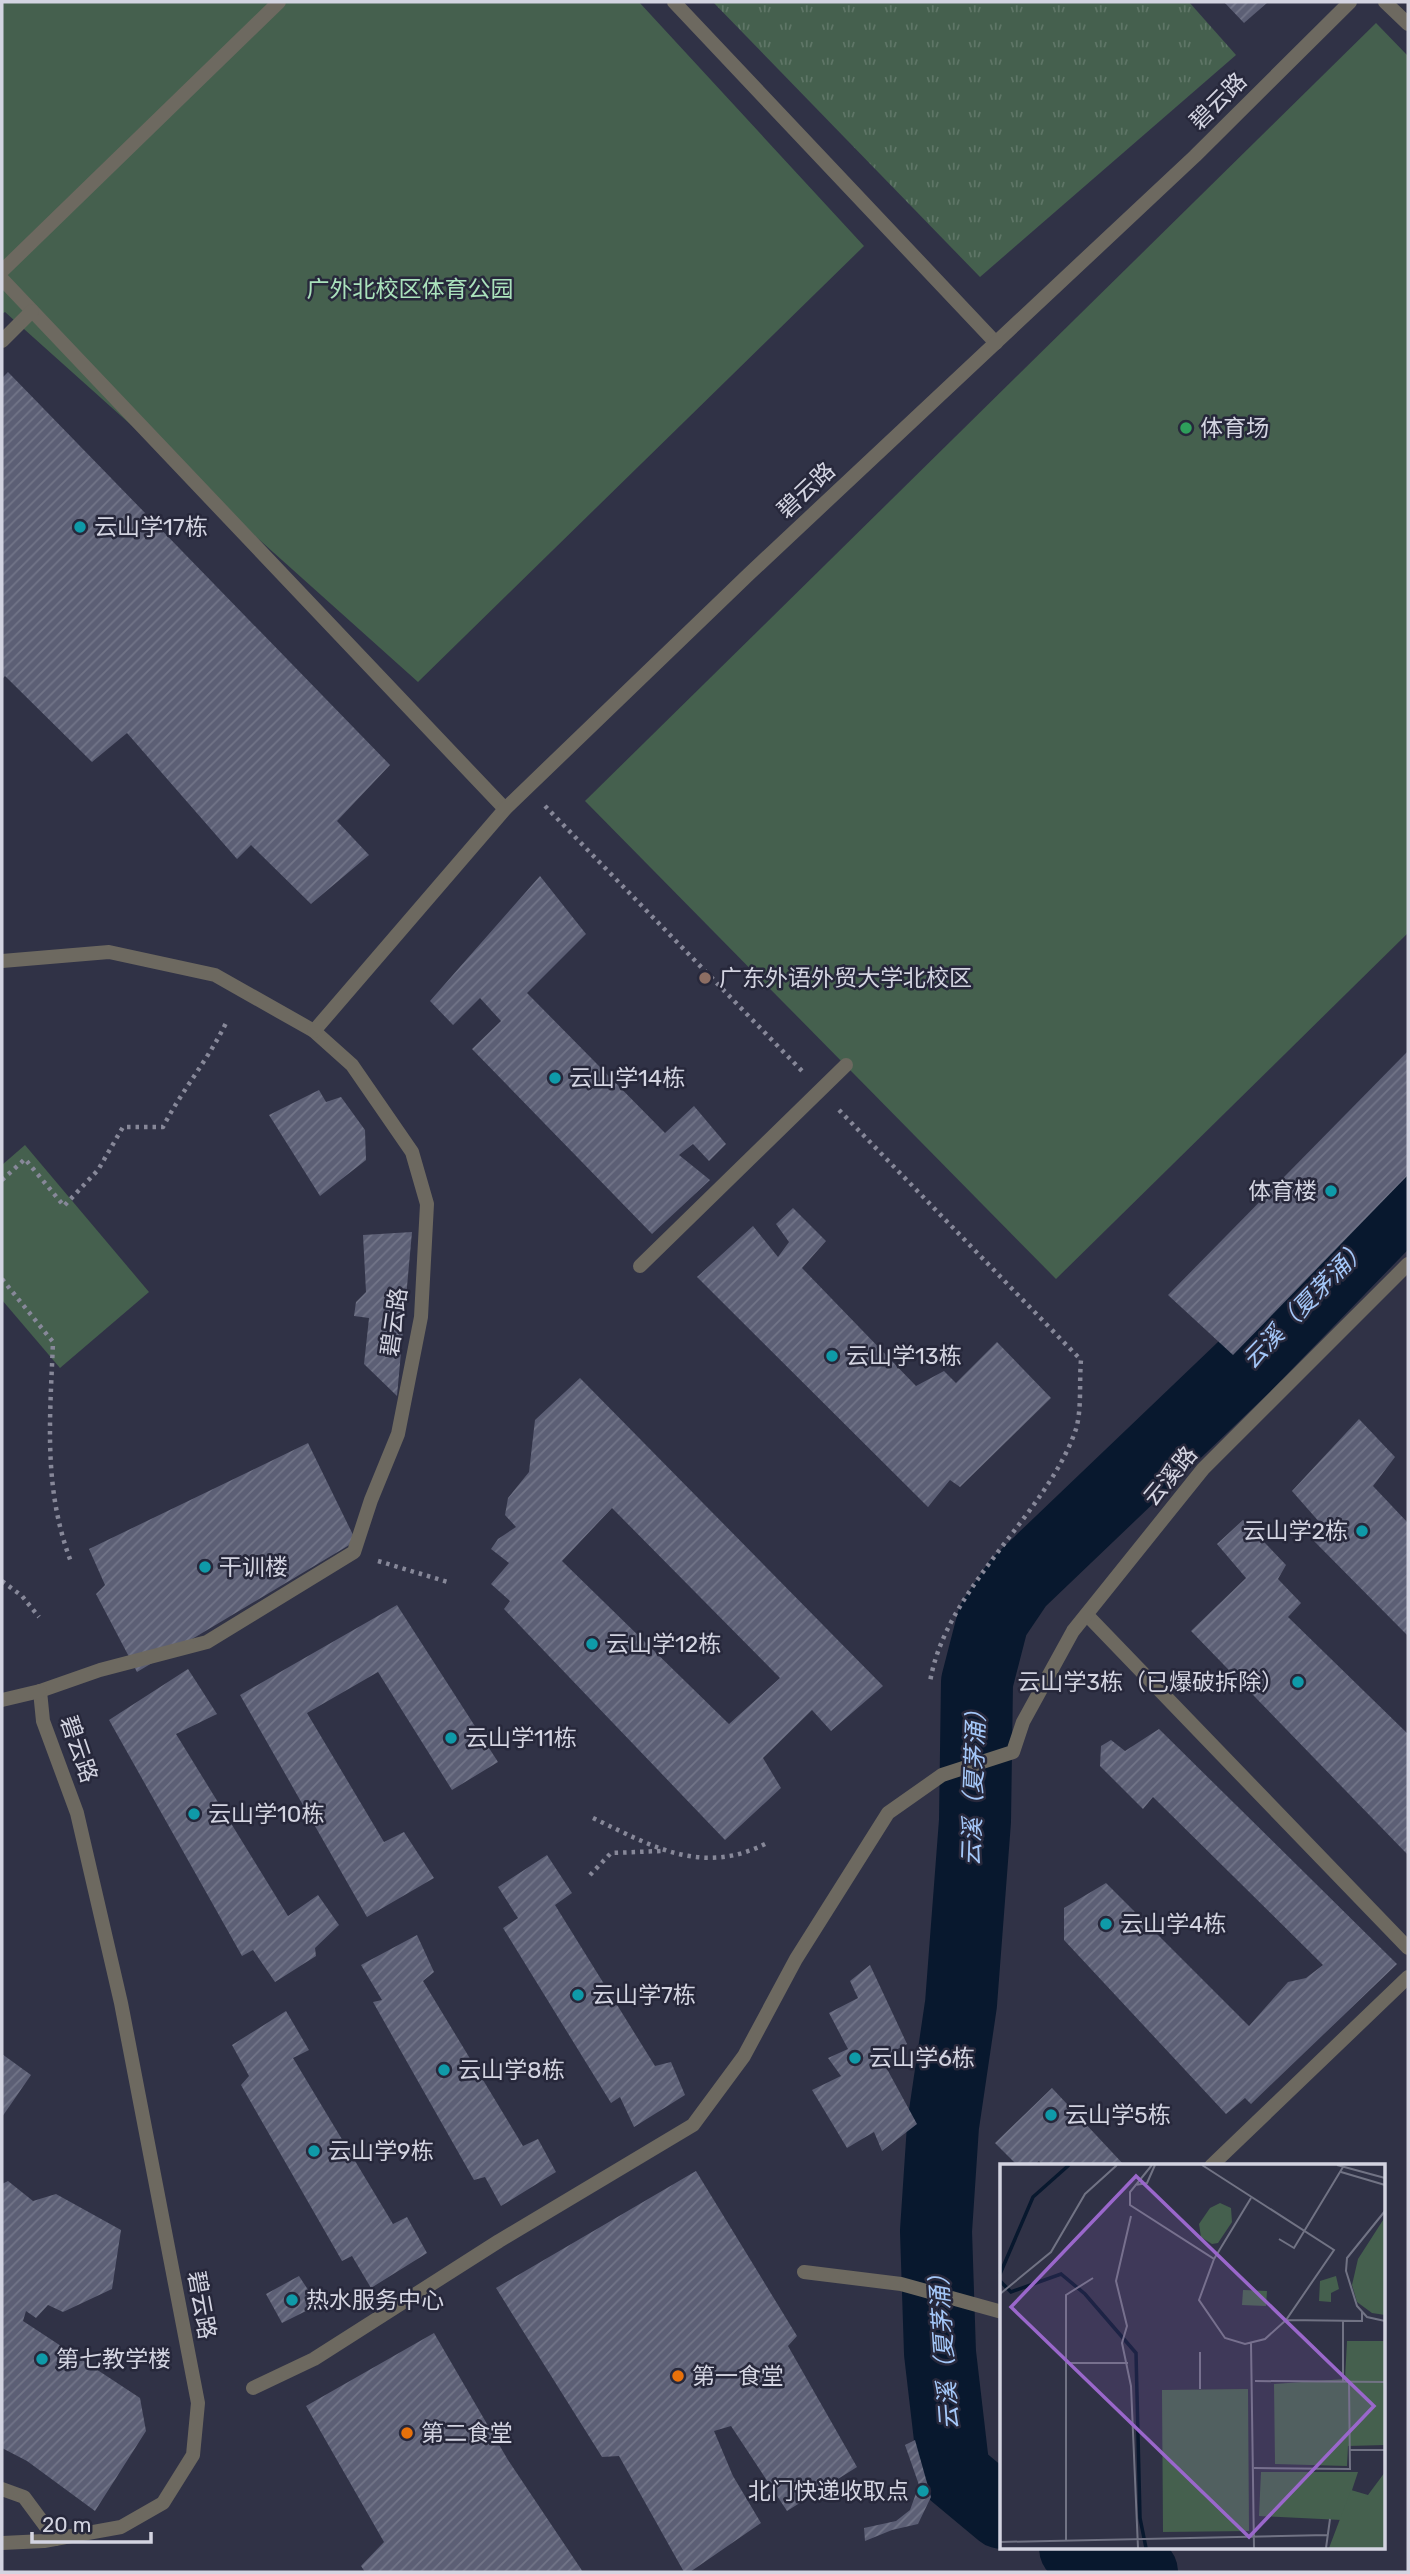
<svg xmlns="http://www.w3.org/2000/svg" width="1410" height="2574" font-family="Rubik,'Noto Sans SC',sans-serif">
  <style>
    .grass { fill: url(#grass-tufts) }
    .park { fill: #45604e }
    .lines { fill: none; stroke-linecap: round; stroke-linejoin: round }
    .river { stroke: #08182e; stroke-width: 72 }
    .building { fill: url(#building-hatch); fill-rule: evenodd }
    .path { stroke: #878899; stroke-width: 4.5; stroke-dasharray: 3.5 5; stroke-linecap: butt }
    .lane { stroke: #6d6960; stroke-width: 14 }
    .leisure-dot { fill: #2e9e5b; stroke: #27283b; stroke-width: 2.5 }
    .culture-dot { fill: #0f9aa8; stroke: #27283b; stroke-width: 2.5 }
    .education-dot { fill: #8d6e63; stroke: #27283b; stroke-width: 2.5 }
    .food-dot { fill: #e8710a; stroke: #27283b; stroke-width: 2.5 }
    .labels { text-anchor: middle; dominant-baseline: central; stroke-width: 5; stroke-linejoin: round; paint-order: stroke }
    .street-label { font-size: 23px; fill: #d3d4e1; stroke: #27283b }
    .park-label { font-size: 23px; fill: #aae2bc; stroke: #27283b }
    .poi-label { font-size: 23px; fill: #d3d4e1; stroke: #27283b; text-anchor: start }
    .water-label { font-size: 24px; font-style: italic; fill: #a4c7f8; stroke: #27283b }
    .inset-river { fill: none; stroke: #08182e; stroke-width: 3.5 }
    .inset-road { fill: none; stroke: #717384; stroke-width: 2 }
    .view { fill: #9a67cb; fill-opacity: 0.15; stroke: #9a67cb; stroke-width: 3.5 }
    .inset-edge { fill: none; stroke: #d3d4e1; stroke-width: 3.5 }
  </style>
  <defs>
    <pattern id="grass-tufts" width="24" height="20" patternUnits="userSpaceOnUse" patternTransform="scale(1.75)"><rect width="24" height="20" fill="#45604e"/><path d="M3 7l-1-3M5 7V3M7 7l1-3M15 17l-1-3M17 17v-4M19 17l1-3" fill="none" stroke="#5f7667"/></pattern>
    <pattern id="building-hatch" width="6" height="6" patternUnits="userSpaceOnUse" patternTransform="scale(1.75)"><rect width="6" height="6" fill="#5c5f75"/><path d="M-1 1l2-2M0 6l6-6M5 7l2-2" fill="none" stroke="#727588"/></pattern>
  </defs>
  <rect width="100%" height="100%" fill="#303246"/>
  <!-- grass -->
  <path class="grass" d="M713,2H1189L1236,55L980,277Z"/>
  <!-- park -->
  <g class="park">
    <path d="M2,2H639L864,246L418,682L5,312L2,314Z"/>
    <path d="M1376,23L1408,56V933L1056,1279L585,801Z"/>
    <path d="M25,1145L149,1292L60,1368L2,1300V1165Z"/>
  </g>
  <g class="lines">
    <!-- river -->
    <g class="river">
      <path d="M1002,2513L954,2473L940,2353L936,2231L943,2126L961,2004L975,1821L977,1682L993,1620L1018,1583L1246,1365L1408,1198"/>
      <path d="M1075,2548L1142,2572"/>
    </g>
  </g>
  <!-- building -->
  <g class="building">
    <path d="M1224,2H1268L1244,23Z"/>
    <path d="M8,372L390,765L337,821L369,855L311,904L251,845L237,859L127,733L92,762L5,676L2,679V378Z"/>
    <path d="M540,876L586,934L527,993L665,1133L694,1106L726,1144L709,1161L693,1144L679,1155L710,1180L652,1234L472,1049L501,1021L480,998L453,1025L430,1001Z"/>
    <path d="M1408,1051V1175L1233,1355L1168,1295Z"/>
    <path d="M319,1090L326,1102L341,1097L365,1130L366,1160L320,1196L269,1115Z"/>
    <path d="M793,1208L826,1241L802,1268L916,1386L944,1371L956,1383L997,1342L1051,1398L960,1487L950,1480L928,1507L697,1277L753,1226L778,1257L789,1242L776,1224Z"/>
    <path d="M412,1232L397,1396L364,1364L369,1318L354,1316L356,1302L366,1292L363,1235Z"/>
    <path d="M580,1378L883,1686L831,1731L812,1710L763,1758L781,1788L725,1840L504,1609L510,1601L491,1584L509,1563L491,1549L498,1539L516,1527L505,1515L508,1498L529,1472L535,1420ZM612,1508L780,1678L729,1724L562,1561Z"/>
    <path d="M1359,1419L1395,1457L1373,1486L1408,1523V1636L1311,1538L1321,1524L1292,1491Z"/>
    <path d="M308,1443L356,1541L137,1672L96,1594L105,1585L89,1549Z"/>
    <path d="M1243,1520L1286,1565L1278,1579L1301,1603L1288,1617L1408,1734V1855L1191,1631L1246,1578L1217,1544Z"/>
    <path d="M397,1605L498,1762L452,1790L378,1672L307,1713L384,1842L404,1832L434,1878L367,1917L240,1695Z"/>
    <path d="M188,1669L217,1714L176,1734L288,1916L318,1895L339,1925L315,1948L316,1956L275,1982L253,1950L242,1956L109,1720Z"/>
    <path d="M1159,1729L1397,1964L1251,2104L1245,2098L1226,2114L1064,1940V1908L1106,1883L1249,2026L1288,1982L1306,1978L1323,1965L1153,1797L1143,1809L1100,1766L1101,1746L1111,1740L1125,1751Z"/>
    <path d="M547,1855L572,1893L555,1905L655,2066L671,2062L685,2095L634,2127L620,2097L611,2103L503,1928L518,1918L498,1887Z"/>
    <path d="M417,1935L434,1972L423,1981L523,2146L538,2139L556,2172L501,2206L485,2177L474,2180L373,2002L382,2000L361,1965Z"/>
    <path d="M870,1965L907,2044L881,2058L917,2124L882,2151L874,2132L847,2148L812,2090L841,2076L828,2058L848,2049L829,2013L858,1998L850,1981Z"/>
    <path d="M286,2011L309,2050L293,2058L393,2224L407,2217L427,2253L371,2288L352,2256L342,2261L241,2085L249,2076L232,2045Z"/>
    <path d="M2,2054L31,2075L2,2117Z"/>
    <path d="M1052,2088L1125,2166H1043L1039,2161L1033,2166H1018L995,2143Z"/>
    <path d="M696,2171L797,2336L788,2346L857,2467L787,2511L731,2426L714,2431L733,2476L761,2523L690,2572H684L619,2456L602,2457L496,2288Z"/>
    <path d="M8,2181L33,2201L56,2194L121,2230L112,2289L63,2312L48,2305L36,2318L26,2311L23,2321L140,2398L146,2431L95,2511L27,2461L2,2448V2184Z"/>
    <path d="M299,2276L318,2305L282,2323L266,2294Z"/>
    <path d="M434,2333L508,2460L583,2572H365L361,2566L384,2542L306,2406Z"/>
    <path d="M915,2440L931,2497L918,2524L892,2530L865,2541L864,2528L896,2521L910,2510L919,2485L905,2445Z"/>
  </g>
  <g class="lines">
    <!-- path -->
    <g class="path">
      <path d="M545,806L802,1071"/>
      <path d="M839,1110L1081,1360C1079,1381 1082,1409 1076,1429C1047,1515 946,1586 930,1682"/>
      <path d="M2,1180L25,1159L64,1206L98,1170L123,1127H163C182,1090 208,1060 226,1023"/>
      <path d="M2,1279L53,1342C50,1419 43,1488 71,1562"/>
      <path d="M378,1561L451,1583"/>
      <path d="M2,1581L22,1596L39,1617"/>
      <path d="M593,1818C654,1847 703,1877 769,1842"/>
      <path d="M590,1875L611,1853L661,1851"/>
    </g>
    <!-- lane -->
    <g class="lane">
      <path d="M674,2L996,343"/>
      <path d="M1385,2L1408,24"/>
      <path d="M2,271L279,2"/>
      <path d="M2,279L505,809"/>
      <path d="M2,341L32,311"/>
      <path d="M2,961L109,952L215,975L314,1031L352,1065L412,1152L427,1204L421,1317L398,1434L371,1500L354,1552L207,1642L100,1670L40,1691L43,1721L77,1813L121,2003L198,2403L193,2455L163,2503L121,2527L44,2541L2,2543"/>
      <path d="M314,1031L505,809L749,574L1195,156L1350,2"/>
      <path d="M640,1266L846,1065"/>
      <path d="M1087,1615L1408,1948"/>
      <path d="M2,1700L40,1691"/>
      <path d="M1211,2166L1408,1977"/>
      <path d="M804,2272L901,2284L1002,2312"/>
      <path d="M253,2388L314,2359L499,2241L693,2125L744,2056L796,1959L888,1813L942,1775L1013,1752L1023,1722L1073,1631L1203,1469L1408,1264"/>
      <path d="M2,2489L24,2497L55,2539"/>
    </g>
  </g>
  <!-- markers -->
  <circle class="leisure-dot" cx="1186" cy="428" r="7"/>
  <g class="culture-dot">
    <circle cx="80" cy="527" r="7"/>
    <circle cx="555" cy="1078" r="7"/>
    <circle cx="1331" cy="1191" r="7"/>
    <circle cx="832" cy="1356" r="7"/>
    <circle cx="1362" cy="1531" r="7"/>
    <circle cx="205" cy="1567" r="7"/>
    <circle cx="592" cy="1644" r="7"/>
    <circle cx="1298" cy="1682" r="7"/>
    <circle cx="451" cy="1738" r="7"/>
    <circle cx="194" cy="1814" r="7"/>
    <circle cx="1106" cy="1924" r="7"/>
    <circle cx="578" cy="1995" r="7"/>
    <circle cx="855" cy="2058" r="7"/>
    <circle cx="444" cy="2070" r="7"/>
    <circle cx="1051" cy="2115" r="7"/>
    <circle cx="314" cy="2151" r="7"/>
    <circle cx="292" cy="2300" r="7"/>
    <circle cx="42" cy="2359" r="7"/>
    <circle cx="923" cy="2491" r="7"/>
  </g>
  <circle class="education-dot" cx="705" cy="978" r="7"/>
  <g class="food-dot">
    <circle cx="678" cy="2376" r="7"/>
    <circle cx="407" cy="2433" r="7"/>
  </g>
  <g class="labels">
    <!-- street labels -->
    <g class="street-label">
      <text transform="translate(1218 101) rotate(-45)">碧云路</text>
      <text transform="translate(806 490) rotate(-43)">碧云路</text>
      <text transform="translate(394 1322) rotate(-82)">碧云路</text>
      <text transform="translate(1170 1476) rotate(-50)">云溪路</text>
      <text transform="translate(79 1749) rotate(71)">碧云路</text>
      <text transform="translate(202 2305) rotate(80)">碧云路</text>
    </g>
    <!-- park labels -->
    <g class="park-label">
      <text x="410" y="289">广外北校区体育公园</text>
    </g>
    <!-- poi labels -->
    <g class="poi-label">
      <text x="1200" y="428">体育场</text>
      <text x="94" y="527">云山学17栋</text>
      <text x="719" y="978">广东外语外贸大学北校区</text>
      <text x="569" y="1078">云山学14栋</text>
      <text x="1317" y="1191" text-anchor="end">体育楼</text>
      <text x="846" y="1356">云山学13栋</text>
      <text x="1348" y="1531" text-anchor="end">云山学2栋</text>
      <text x="219" y="1567">干训楼</text>
      <text x="606" y="1644">云山学12栋</text>
      <text x="1284" y="1682" text-anchor="end">云山学3栋（已爆破拆除）</text>
      <text x="465" y="1738">云山学11栋</text>
      <text x="208" y="1814">云山学10栋</text>
      <text x="1120" y="1924">云山学4栋</text>
      <text x="592" y="1995">云山学7栋</text>
      <text x="869" y="2058">云山学6栋</text>
      <text x="458" y="2070">云山学8栋</text>
      <text x="1065" y="2115">云山学5栋</text>
      <text x="328" y="2151">云山学9栋</text>
      <text x="306" y="2300">热水服务中心</text>
      <text x="56" y="2359">第七教学楼</text>
      <text x="692" y="2376">第一食堂</text>
      <text x="421" y="2433">第二食堂</text>
      <text x="909" y="2491" text-anchor="end">北门快递收取点</text>
    </g>
    <!-- water labels -->
    <g class="water-label">
      <text transform="translate(1305 1304) rotate(-46)">云溪（夏茅涌）</text>
      <text transform="translate(974 1782) rotate(-88)">云溪（夏茅涌）</text>
      <text transform="translate(944 2346) rotate(-94)">云溪（夏茅涌）</text>
    </g>
  </g>
  <!-- overview -->
  <g transform="translate(1000 2164)">
    <rect width="385" height="385" fill="#303246"/>
    <path d="M261,308H358L342,356L259,352Z" fill="#45604e"/>
    <path d="M220,39L231,44L232,58L218,79L212,80L201,73L199,60L210,44ZM385,53V151L372,149L357,138L352,121L358,95ZM336,112L339,125L331,129V138L319,137L320,117ZM243,126L267,127L266,142L242,141ZM347,177H385V281L348,282L347,302L275,300L274,220L345,215ZM248,225L249,367L163,368L162,226ZM385,308V384H329L351,326L368,331Z" fill="#45604e"/>
    <path class="inset-river" d="M0,110L33,33L69,1M0,117L11,128L61,110L85,130L136,189L140,354L146,384"/>
    <path class="inset-road" d="M152,1L130,28V41L214,95L199,136L225,174L245,180L265,175L286,156L334,86L202,1M337,1L385,14M341,8L385,21M135,21L147,19L155,1M385,47L347,94L346,107L357,142L367,153L385,157M131,52L116,117L127,162L122,179L131,222L138,384M279,75L294,84L343,3M214,95L251,34M0,130L51,88L85,30L117,1M286,156L362,157V148M343,157V217M251,179L254,384M200,188V225M66,199H128M255,217L385,218M349,286H385M254,304L350,305L349,218M0,378L327,371M66,378V131L93,114M326,384L330,355"/>
    <path class="view" d="M136,12L374,242L249,373L11,143Z"/>
    <rect width="385" height="385" class="inset-edge"/>
  </g>
  <!-- border -->
  <rect width="1410" height="2574" fill="none" stroke="#d3d4e1" stroke-width="7"/>
  <!-- scale -->
  <path d="M32 2532v10h119v-10" fill="none" stroke="#d3d4e1" stroke-width="3.5"/>
  <text x="42" y="2532" font-size="21" fill="#d3d4e1" stroke="#27283b" stroke-width="5" paint-order="stroke">20 m</text>
</svg>
